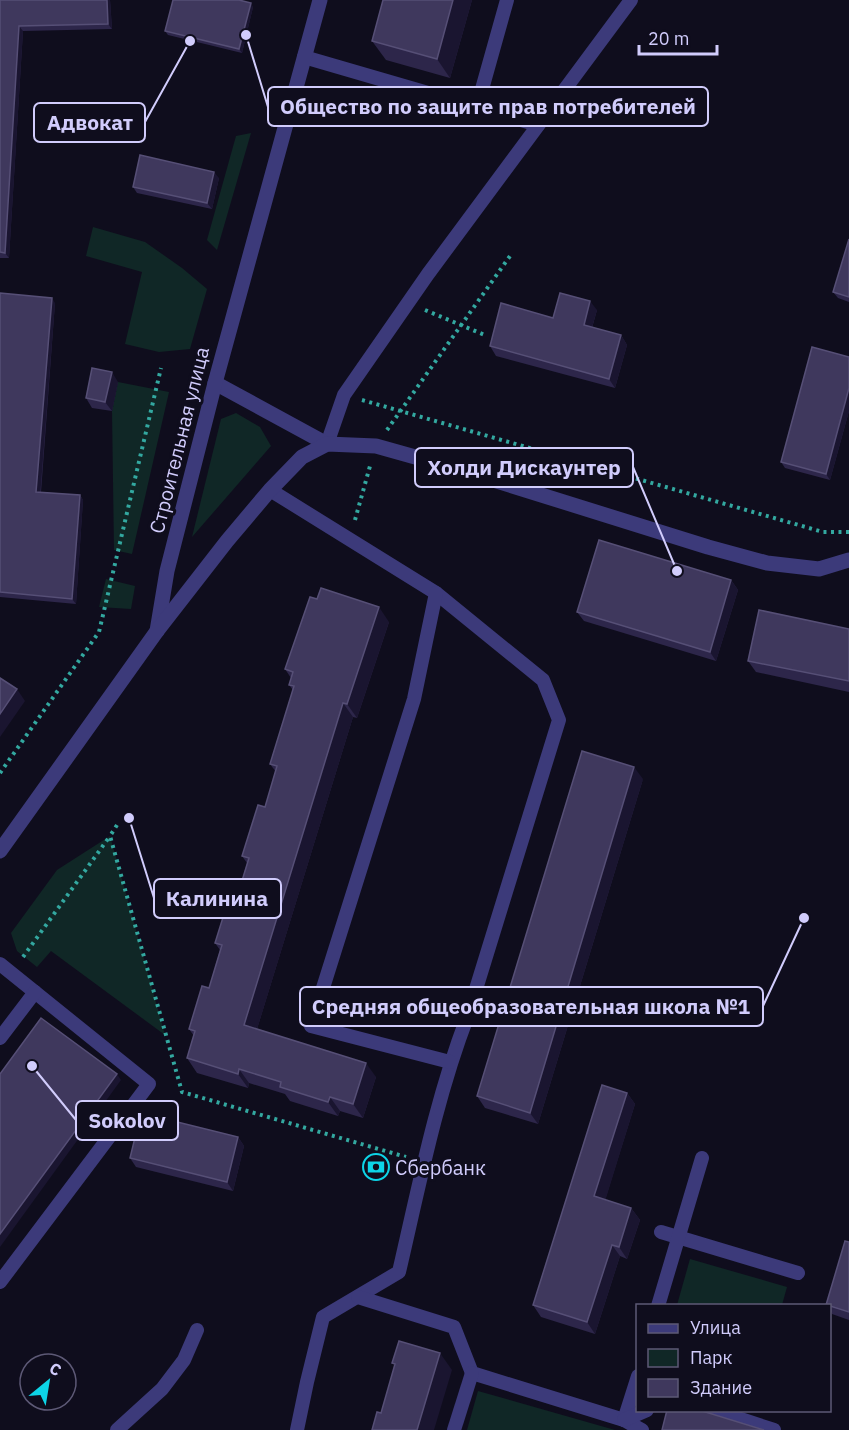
<svg xmlns="http://www.w3.org/2000/svg" width="849" height="1430" font-family="'IBM Plex Sans',sans-serif">
  <style>
    .green { fill: #102726 }
    .lines { fill: none; stroke-linecap: round; stroke-linejoin: round }
    .path { stroke: #33a8a0; stroke-width: 4; stroke-dasharray: 3 4.5; stroke-linecap: butt }
    .service { stroke: #3c3a7a; stroke-width: 14 }
    .minor { stroke: #3c3a7a; stroke-width: 15 }
    .tertiary { stroke: #3c3a7a; stroke-width: 15 }
    .wall { fill: #2d264a }
    .shaded-wall { fill: #1a1530 }
    .building { fill: #3f385d; stroke: #564f76; stroke-width: 1.5 }
    .labels { text-anchor: middle; dominant-baseline: central; stroke-width: 6; stroke-linejoin: round; paint-order: stroke }
    .street-label { font-size: 20px; fill: #d1ccfc; stroke: #0f0d1d }
    .poi-label { font-size: 20px; fill: #d1ccfc; stroke: #0f0d1d; text-anchor: start }
    .leader { fill: none; stroke: #d1ccfc; stroke-width: 2 }
    .callout-dot { fill: #d1ccfc; stroke: #0f0d1d; stroke-width: 2 }
    .callout { fill: #0f0d1d; stroke: #d1ccfc; stroke-width: 2 }
    .callout-label { font-size: 21px; text-anchor: middle; font-weight: bold; fill: #d1ccfc }
  </style>
  <rect width="100%" height="100%" fill="#0f0d1d"/>
  <!-- green -->
  <g class="green">
    <path d="M251,133L217,250L207,240L236,136Z"/>
    <path d="M93,227L145,242L182,268L207,289L190,349L159,352L125,344L142,272L86,256Z"/>
    <path d="M118,382L169,392L132,554L114,550L112,411Z"/>
    <path d="M236,413L260,427L271,446L192,537L221,419Z"/>
    <path d="M106,579L135,586L131,609L99,607Z"/>
    <path d="M110,836L165,1035L51,951L37,967L17,951L11,933L57,870Z"/>
    <path d="M690,1259L787,1287L782,1305H677Z"/>
    <path d="M478,1391L615,1430H467Z"/>
  </g>
  <g class="lines">
    <!-- path -->
    <g class="path">
      <path d="M425,310L487,336"/>
      <path d="M362,400L823,532H849"/>
      <path d="M387,430L510,256"/>
      <path d="M355,520L370,466"/>
      <path d="M0,773L99,632L161,368"/>
      <path d="M117,825L110,836L182,1092L406,1157"/>
      <path d="M23,957L110,836"/>
    </g>
    <!-- service -->
    <g class="service">
      <path d="M304,57L538,125"/>
      <path d="M477,107L507,0"/>
      <path d="M327,444L344,395L428,274L631,0"/>
      <path d="M270,490L436,593L543,680L559,720L468,1015C436,1098 419,1186 399,1272L323,1317L307,1382L297,1430"/>
      <path d="M436,593L414,699L311,1026L450,1062"/>
      <path d="M0,964L149,1084L0,1282"/>
      <path d="M0,1038L35,992"/>
      <path d="M661,1232L798,1273"/>
      <path d="M358,1297L454,1327L472,1373L624,1420L642,1430"/>
      <path d="M658,1306L702,1158"/>
      <path d="M713,1410L774,1430"/>
      <path d="M624,1420L638,1376"/>
      <path d="M624,1420L647,1410"/>
      <path d="M117,1430L162,1389L184,1360L197,1330"/>
      <path d="M454,1430L472,1373"/>
    </g>
    <!-- minor -->
    <g class="minor">
      <path d="M215,383L327,444"/>
      <path d="M157,631L167,571L215,383L320,0"/>
    </g>
    <!-- tertiary -->
    <path class="tertiary" d="M0,851L157,631L227,541L270,490L302,457L327,444L376,446L458,469L708,547L767,563L819,569L849,560"/>
  </g>
  <!-- wall -->
  <g class="wall">
    <path d="M0,0H110L112,29L23,31L9,258H0Z"/>
    <path d="M383,0H472L450,78L386,60L372,41Z"/>
    <path d="M242,1L253,7L242,53L168,35L165,31Z"/>
    <path d="M219,178L212,209L137,193L133,187Z"/>
    <path d="M849,239V302L838,298L833,292Z"/>
    <path d="M0,294L55,303L41,492L80,495L83,500L76,604L0,597Z"/>
    <path d="M597,310L592,328L621,335L627,345L615,388L496,356L490,346L553,318Z"/>
    <path d="M849,357V411L830,480L785,468L781,462Z"/>
    <path d="M118,382L112,411L92,408L86,398Z"/>
    <path d="M731,580L738,590L716,661L584,621L577,612Z"/>
    <path d="M389,622L357,718L353,717L257,1029L376,1077L363,1118L340,1111L338,1116L290,1101L285,1094L249,1083L248,1088L197,1073L187,1058L194,1036L189,1029L209,988L220,950L215,943L237,897L247,863L242,856L265,807L276,772L270,764L293,690L289,685L291,678L285,669Z"/>
    <path d="M849,629V692L756,672L748,661Z"/>
    <path d="M643,779L538,1124L485,1108L477,1096Z"/>
    <path d="M627,1093L635,1104L605,1200L631,1208L640,1220L627,1259L620,1256L595,1334L541,1317L533,1305Z"/>
    <path d="M238,1137L244,1146L233,1191L136,1167L130,1158Z"/>
    <path d="M849,1242V1320L832,1314L830,1310V1305Z"/>
  </g>
  <!-- shaded-wall -->
  <g class="shaded-wall">
    <path d="M107,0H110L112,29L108,24Z"/>
    <path d="M453,0H472L450,78L437,59Z"/>
    <path d="M251,3L253,7L242,53L239,49Z"/>
    <path d="M19,26L23,31L9,258L5,253Z"/>
    <path d="M214,172L219,178L212,209L207,203Z"/>
    <path d="M52,298L55,303L40,497L36,492Z"/>
    <path d="M590,301L597,310L590,334L584,325Z"/>
    <path d="M621,335L627,345L615,388L609,379Z"/>
    <path d="M112,372L118,382L112,411L105,402Z"/>
    <path d="M849,388V411L830,480L826,474Z"/>
    <path d="M80,495L83,500L76,604L72,599Z"/>
    <path d="M731,580L738,590L716,661L710,652Z"/>
    <path d="M379,607L389,622L357,718L347,704Z"/>
    <path d="M17,689L25,701L0,737V714Z"/>
    <path d="M343,703L353,717L254,1039L244,1025Z"/>
    <path d="M634,767L643,779L538,1124L530,1113Z"/>
    <path d="M366,1063L376,1077L363,1118L353,1104Z"/>
    <path d="M239,1069L249,1083L248,1088L238,1074Z"/>
    <path d="M117,1074L121,1080L0,1247V1234Z"/>
    <path d="M627,1093L635,1104L603,1208L594,1196Z"/>
    <path d="M330,1097L340,1111L338,1116L328,1102Z"/>
    <path d="M238,1137L244,1146L233,1191L227,1182Z"/>
    <path d="M631,1208L640,1220L627,1259L619,1247Z"/>
    <path d="M612,1245L620,1256L595,1334L587,1322Z"/>
    <path d="M440,1353L452,1370L434,1430H417Z"/>
  </g>
  <!-- building -->
  <g class="building">
    <path d="M0,0H107L108,24L19,26L5,253L0,252Z"/>
    <path d="M173,0H239L251,3L239,49L165,31Z"/>
    <path d="M383,0H453L437,59L372,41Z"/>
    <path d="M140,155L214,172L207,203L133,187Z"/>
    <path d="M849,239V297L833,292Z"/>
    <path d="M0,293L52,298L36,492L80,495L72,599L0,592Z"/>
    <path d="M560,293L590,301L584,325L621,335L609,379L490,346L501,303L553,318Z"/>
    <path d="M812,347L849,357V388L826,474L781,462Z"/>
    <path d="M92,368L112,372L105,402L86,398Z"/>
    <path d="M599,540L731,580L710,652L577,612Z"/>
    <path d="M321,588L379,607L347,704L343,703L244,1025L366,1063L353,1104L330,1097L328,1102L280,1087L281,1082L239,1069L238,1074L187,1058L195,1031L189,1029L202,986L209,988L222,945L215,943L230,895L237,897L249,858L242,856L258,805L265,807L277,766L270,764L294,686L289,685L293,672L285,669L310,597L317,599Z"/>
    <path d="M759,610L849,629V681L748,661Z"/>
    <path d="M0,678L17,689L0,714Z"/>
    <path d="M582,751L634,767L530,1113L477,1096Z"/>
    <path d="M41,1018L117,1074L0,1234V1074Z"/>
    <path d="M602,1085L627,1093L594,1196L631,1208L619,1247L612,1245L587,1322L533,1305Z"/>
    <path d="M141,1113L238,1137L227,1182L130,1158Z"/>
    <path d="M845,1241L849,1242V1312L830,1306V1305H826Z"/>
    <path d="M399,1341L440,1353L417,1430H372L377,1412L381,1413L395,1364L392,1363Z"/>
    <path d="M667,1410H699L764,1430H662Z"/>
  </g>
  <!-- icons -->
  <defs>
    <symbol id="bank-ring" viewBox="-11 -11 22 22"><circle r="9.5" fill="#0f0d1d" stroke="#0dd4e7" stroke-width="1.5"/><path d="M-6-4H6V4H-6ZM0-2.3a2.3 2.3 0 1 0 0 4.6a2.3 2.3 0 1 0 0-4.6Z" fill="#0dd4e7"/></symbol>
  </defs>
  <g fill-rule="evenodd">
    <use href="#bank-ring" x="361" y="1152" width="30" height="30"/>
  </g>
  <g class="labels">
    <!-- street labels -->
    <g class="street-label">
      <text transform="translate(179 440) rotate(-76)">Строительная улица</text>
    </g>
    <!-- poi labels -->
    <g class="poi-label">
      <text x="395" y="1167">Сбербанк</text>
    </g>
  </g>
  <!-- callouts -->
  <path class="leader" d="M246 35L268 107M190 41L145 122M677 571L633 467M129 818L154 898M804 918L763 1006M32 1066L76 1120"/>
  <g class="callout-dot">
    <circle cx="246" cy="35" r="6"/>
    <circle cx="190" cy="41" r="6"/>
    <circle cx="677" cy="571" r="6"/>
    <circle cx="129" cy="818" r="6"/>
    <circle cx="804" cy="918" r="6"/>
    <circle cx="32" cy="1066" r="6"/>
  </g>
  <g class="callout">
    <rect x="268" y="87" width="440" height="39" rx="6"/>
    <rect x="34" y="103" width="111" height="39" rx="6"/>
    <rect x="415" y="448" width="218" height="39" rx="6"/>
    <rect x="154" y="879" width="127" height="39" rx="6"/>
    <rect x="300" y="987" width="463" height="39" rx="6"/>
    <rect x="76" y="1101" width="102" height="39" rx="6"/>
  </g>
  <g class="callout-label">
    <text x="488" y="114">Общество по защите прав потребителей</text>
    <text x="90" y="130">Адвокат</text>
    <text x="524" y="475">Холди Дискаунтер</text>
    <text x="217" y="906">Калинина</text>
    <text x="531" y="1014">Средняя общеобразовательная школа №1</text>
    <text x="127" y="1128">Sokolov</text>
  </g>
  <!-- legend -->
  <rect x="636" y="1304" width="195" height="108" fill="#0f0d1d" stroke="#5d5976" stroke-width="1.5"/>
  <rect x="648" y="1324" width="30" height="9" fill="#3c3a7a" stroke="#5d5976" stroke-width="1.5"/>
  <text x="690" y="1334" font-size="18" fill="#d1ccfc">Улица</text>
  <rect x="648" y="1349" width="30" height="18" fill="#102726" stroke="#5d5976" stroke-width="1.5"/>
  <text x="690" y="1364" font-size="18" fill="#d1ccfc">Парк</text>
  <rect x="648" y="1379" width="30" height="18" fill="#3f385d" stroke="#5d5976" stroke-width="1.5"/>
  <text x="690" y="1394" font-size="18" fill="#d1ccfc">Здание</text>
  <!-- north arrow -->
  <g transform="translate(48 1382) rotate(30)"><circle r="28" fill="#0f0d1d" stroke="#5d5976" stroke-width="1.5"/>
  <path d="M0-4.5L10 22L0 15L-10 22Z" fill="#0dd4e7"/>
  <text y="-9" font-size="16" font-weight="bold" text-anchor="middle" fill="#d1ccfc">С</text>
  </g>
  <!-- scale -->
  <path d="M639 45v9h78v-9" fill="none" stroke="#d1ccfc" stroke-width="3"/>
  <text x="648" y="45" font-size="18" fill="#d1ccfc" stroke="#0f0d1d" stroke-width="4.5" paint-order="stroke">20 m</text>
</svg>
